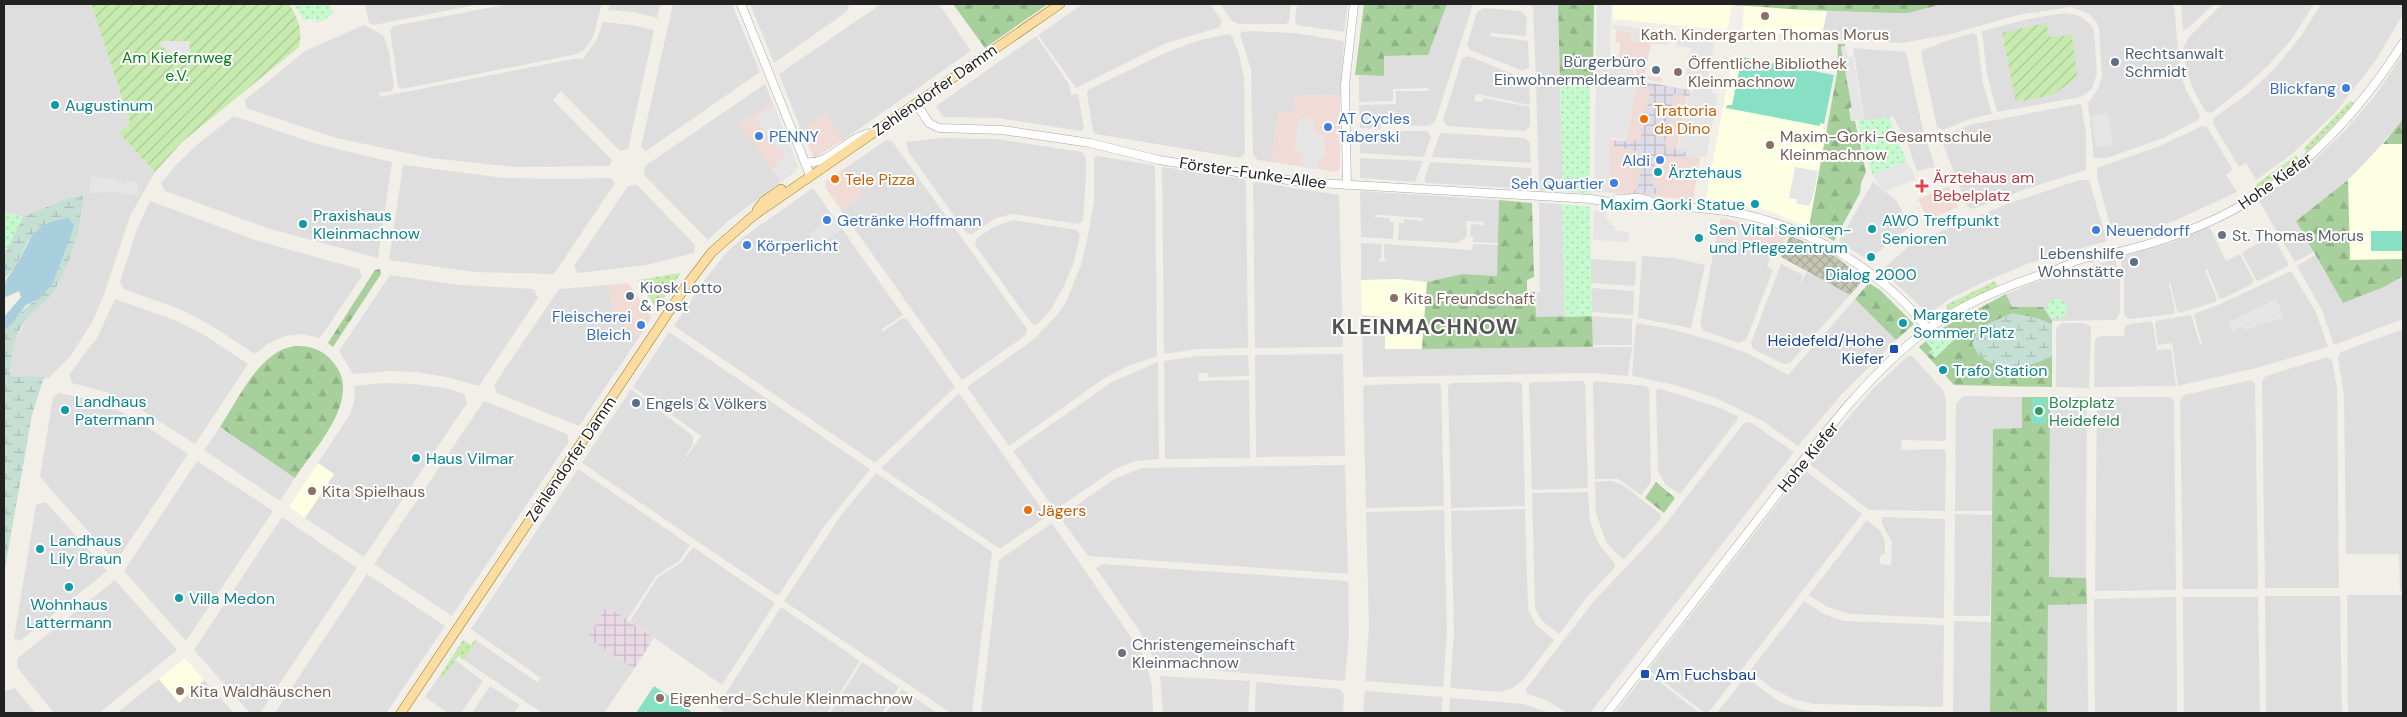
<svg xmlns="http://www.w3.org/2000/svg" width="2407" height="717" font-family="'DM Sans',sans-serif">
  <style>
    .residential { fill: #dfdede }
    .commercial { fill: #f1dbd7 }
    .industrial { fill: url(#industrial-grid) }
    .education { fill: #fdffe3 }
    .construction { fill: url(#construction-cross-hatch) }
    .grass { fill: url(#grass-dots) }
    .forest { fill: url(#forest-firs) }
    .wetland { fill: url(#wetland-marsh) }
    .park { fill: url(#park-dots) }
    .garden { fill: url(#garden-furrows) }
    .pitch { fill: #87dfc4 }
    .parking { fill: #e5e5e5 }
    .plaza { fill: url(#plaza-grid) }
    .water { fill: #a9cede }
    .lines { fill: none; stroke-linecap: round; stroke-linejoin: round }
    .minor-casing { stroke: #a8a8a8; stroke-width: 9 }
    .major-casing { stroke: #9d7601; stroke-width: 10 }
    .minor { stroke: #fff; stroke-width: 8 }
    .major { stroke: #fbdca2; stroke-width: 9 }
    .education-dot { fill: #8d6e63; stroke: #fff; stroke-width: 2 }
    .service-dot { fill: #5c6f8a; stroke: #fff; stroke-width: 2 }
    .shop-dot { fill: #3f7fe0; stroke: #fff; stroke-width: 2 }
    .culture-dot { fill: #0f9aa8; stroke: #fff; stroke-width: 2 }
    .food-dot { fill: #e8710a; stroke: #fff; stroke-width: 2 }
    .health-dot { fill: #e0444e; stroke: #fff; stroke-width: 2 }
    .worship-dot { fill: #6b7280; stroke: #fff; stroke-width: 2 }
    .transit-dot { fill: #1a4fb4; stroke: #fff; stroke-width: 2 }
    .leisure-dot { fill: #2e9e5b; stroke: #fff; stroke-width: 2 }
    .labels { text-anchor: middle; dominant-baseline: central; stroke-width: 4; stroke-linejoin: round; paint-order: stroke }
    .education-label { font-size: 16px; fill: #785e54; stroke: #fff; text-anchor: start }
    .service-label { font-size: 16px; fill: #4e5e75; stroke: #fff; text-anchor: start }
    .park-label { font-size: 16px; fill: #0c8120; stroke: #fff }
    .shop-label { font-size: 16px; fill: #366cbe; stroke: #fff; text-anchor: start }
    .street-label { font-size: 16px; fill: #212121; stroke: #fff }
    .culture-label { font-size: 16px; fill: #0d838f; stroke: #fff; text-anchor: start }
    .food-label { font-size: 16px; fill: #c56008; stroke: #fff; text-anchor: start }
    .health-label { font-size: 16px; fill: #be3a42; stroke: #fff; text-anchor: start }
    .worship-label { font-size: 16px; fill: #5b616d; stroke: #fff; text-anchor: start }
    .transit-label { font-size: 16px; fill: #164399; stroke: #fff; text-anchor: end }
    .leisure-label { font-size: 16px; fill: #27864d; stroke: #fff; text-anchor: start }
    .district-label { font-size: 21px; font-weight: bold; letter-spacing: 1px; fill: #545454; stroke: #fff }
  </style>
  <defs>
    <pattern id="industrial-grid" width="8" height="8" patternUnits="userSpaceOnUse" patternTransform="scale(1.25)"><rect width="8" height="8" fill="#eadae6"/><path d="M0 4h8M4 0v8" fill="none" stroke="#c8bbc5"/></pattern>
    <pattern id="construction-cross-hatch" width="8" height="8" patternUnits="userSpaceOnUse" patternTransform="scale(1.25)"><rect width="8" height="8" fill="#c4c6b3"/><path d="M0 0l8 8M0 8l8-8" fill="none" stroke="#a8aa9a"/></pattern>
    <pattern id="grass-dots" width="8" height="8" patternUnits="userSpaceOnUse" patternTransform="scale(1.25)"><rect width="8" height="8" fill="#c7eaaf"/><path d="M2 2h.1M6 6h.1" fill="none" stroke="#abc896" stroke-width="1.8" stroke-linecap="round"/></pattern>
    <pattern id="forest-firs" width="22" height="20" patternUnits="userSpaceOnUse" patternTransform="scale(1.25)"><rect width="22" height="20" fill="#a8d09d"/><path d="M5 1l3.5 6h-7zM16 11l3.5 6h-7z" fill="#90b287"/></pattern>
    <pattern id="wetland-marsh" width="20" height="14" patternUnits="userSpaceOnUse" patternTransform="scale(1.25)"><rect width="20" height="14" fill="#c5dfd5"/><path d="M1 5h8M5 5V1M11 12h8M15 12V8" fill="none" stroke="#a9bfb7"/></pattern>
    <pattern id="park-dots" width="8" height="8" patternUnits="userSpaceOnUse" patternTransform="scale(1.25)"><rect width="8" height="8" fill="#c6face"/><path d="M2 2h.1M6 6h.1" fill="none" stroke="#aad6b1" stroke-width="1.8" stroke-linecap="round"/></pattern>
    <pattern id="garden-furrows" width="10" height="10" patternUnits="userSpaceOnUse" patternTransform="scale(1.25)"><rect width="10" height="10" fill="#c7eaaf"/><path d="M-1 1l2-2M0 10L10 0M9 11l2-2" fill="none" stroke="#abc896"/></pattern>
    <pattern id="plaza-grid" width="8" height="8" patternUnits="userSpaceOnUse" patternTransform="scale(1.25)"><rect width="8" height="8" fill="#dddce7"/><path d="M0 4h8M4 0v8" fill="none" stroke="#bdbcc6"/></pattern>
  </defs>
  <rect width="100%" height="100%" fill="#f1efe8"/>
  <!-- residential -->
  <g class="residential">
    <path d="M4,4H91L130,122L119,133L155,172L130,216L103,297L92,322L72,354L49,378L9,376L11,348L28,317L51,295L64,270L82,216V195L63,200L23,217L4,212Z"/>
    <path d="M365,4H480L374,25L369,23Z"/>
    <path d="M509,4H602L593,37L585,49L578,54L402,89L398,86L390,30L393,26Z"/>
    <path d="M610,4H660L657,18L633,12L608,10Z"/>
    <path d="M673,4H732L760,72L646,151L641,147Z"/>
    <path d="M750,4H848L849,8L845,13L774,63Z"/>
    <path d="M881,4H939L971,51L843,140L825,114L801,130L779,74Z"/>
    <path d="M1083,4H1210L1222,21L1220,27L1164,44L1076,88L1038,35Z"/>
    <path d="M1220,4H1291L1289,21L1286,24H1239L1232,21Z"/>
    <path d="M1297,4H1348L1344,32L1297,25L1295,22Z"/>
    <path d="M1447,4H1473L1435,122L1429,126L1381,125L1380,129L1360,128L1359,105L1396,104V91H1428L1429,88L1393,89V101L1359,102V76H1384V56L1428,55Z"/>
    <path d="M1510,4H1558L1560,82L1536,81L1533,6Z"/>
    <path d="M1943,4H2174L2180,72L2186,90L2200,115L2198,120L2163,138L2107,158H2094L2088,103L2098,89L2102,77L2099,30L2097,23L2089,14L2071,7L2018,15L1947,35L1901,43L1825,38V35H1822L1827,11L1908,13Z"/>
    <path d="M2181,4H2214L2188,28L2183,30Z"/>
    <path d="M2222,4H2314L2291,40L2268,66L2242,89L2211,113L2205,111L2192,87L2186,67L2183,48L2189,37Z"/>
    <path d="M2321,4H2403V14L2376,60L2335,113L2292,154L2256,180L2246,163L2239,167L2213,124L2214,118L2251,91L2275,68L2301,36Z"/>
    <path d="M1483,8L1521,11L1527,17L1526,36L1490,33V36L1528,41L1529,67L1523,71L1470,50L1467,44L1477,12Z"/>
    <path d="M2066,13L2080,16L2090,24L2094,30L2097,73L2092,89L2081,97L1997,112L1987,75L1982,31L2028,19Z"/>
    <path d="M603,22L631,25L654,30L628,149L620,151L561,91L553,100L612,160L610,166L514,167L431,158L336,138L246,108L245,100L305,51L364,25L383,35L389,52L394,87L392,91L379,93L380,97L578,58L582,60L597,39Z"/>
    <path d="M1250,31L1295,33L1344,41L1340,95L1294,96L1296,112L1279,113L1271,162L1258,160L1253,155L1251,70L1240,34L1242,32Z"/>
    <path d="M1972,33L1977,36L1983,84L1992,114L1967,120L1943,130L1937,127L1921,52L1925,49L1937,45V44Z"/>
    <path d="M1228,34L1232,36L1239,54L1244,79L1245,153L1240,158L1096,134L1093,131L1087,94L1088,90L1167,52L1200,40Z"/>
    <path d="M1036,36L1069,84L1071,95L1078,94L1084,128L1081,131L998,118L943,117L936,106Z"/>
    <path d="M1853,48L1906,52L1923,130L1935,167L1917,171L1908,145L1893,116L1865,122Z"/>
    <path d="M2403,54V119L2360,169L2333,193L2296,221L2314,252L2295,262L2259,201L2309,165L2343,133L2377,93Z"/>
    <path d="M1468,56L1525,79L1529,85L1530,105L1476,94L1474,101L1482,102L1484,98L1530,107V126L1525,131L1446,126L1443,120L1462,59Z"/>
    <path d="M1536,83L1560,84L1563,191L1540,190L1539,187Z"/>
    <path d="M765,84L772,101L740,124L781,182L727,222L708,240L644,175L645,166Z"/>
    <path d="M2078,104H2081L2086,133V170L2026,189L1973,209L1968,207L1942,142L1944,136L1969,125Z"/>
    <path d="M234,116L317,144L392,162L378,258L270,229L165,191L161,183L176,165L199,143Z"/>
    <path d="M2202,126L2207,127L2233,170L2226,175L2237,192L2174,221L2114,239L2097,177V168L2160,146Z"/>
    <path d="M1395,131H1427L1431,137L1424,157L1360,153V133H1380V138H1393Z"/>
    <path d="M1443,133L1525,138L1530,143L1531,163L1432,157L1439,135Z"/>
    <path d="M943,138L996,139L1082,152L1086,157V176L1083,221L1078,224L1012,214L996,218L972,234L966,233L908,151L906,142Z"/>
    <path d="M886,140L892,141L1027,329L1026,335L962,380L841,210L863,195L844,169Z"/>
    <path d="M1097,156L1153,165L1155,167L1157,356L1128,366L1103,379L1009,446L967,387L1034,339L1058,314L1067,300L1081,265L1089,231L1094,200V158Z"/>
    <path d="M1360,158L1423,161L1415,182L1360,178Z"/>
    <path d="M1430,162L1531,168L1532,186L1530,189L1426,183L1424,180Z"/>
    <path d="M403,165L504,178L561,179L611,178L615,183L554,274L475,272L389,260Z"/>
    <path d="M1164,167L1244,179L1246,182L1248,348L1198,349L1164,354L1162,168Z"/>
    <path d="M2079,180H2089L2107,241L2027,264L1984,282L1951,298L1928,314L1882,270L1911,244L2007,204Z"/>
    <path d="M1256,182L1339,195L1343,347L1255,348L1253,183Z"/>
    <path d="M1873,182L1897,201L1910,227L1868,260L1839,241Z"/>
    <path d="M637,185L695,245L694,253L646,265L578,273L574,266L628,186Z"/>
    <path d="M813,188L903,315L882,329V332L901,319L906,318L955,387L875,463L674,326L706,278L727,252L745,236Z"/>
    <path d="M1360,191L1499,200L1498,243L1473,242V237L1470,236L1471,226L1472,224L1484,225V222L1466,221L1467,236L1458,243L1398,240L1399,223H1404V219L1423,221V218L1380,215H1375L1374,217L1390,218V222L1394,223L1393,239L1361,237Z"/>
    <path d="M150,201L255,240L359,269L362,276L320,338L303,334L285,336L269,343L255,354L212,326L182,310L124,289L120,282L137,229Z"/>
    <path d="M1539,203L1562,204L1565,317L1536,318L1537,292H1540Z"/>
    <path d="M1013,220L1077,230L1080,235L1074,262L1064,286L1051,309L1037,325L1032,324L975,245L976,239L992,228Z"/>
    <path d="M2210,227L2226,261L2273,236L2288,263V266L2259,281L2256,280L2242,253L2240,254L2254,281L2252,284L2222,299L2219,298L2207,269L2205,270L2217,299L2215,302L2180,313L2177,311L2170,282L2169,283L2175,311L2173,314L2130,319L2126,318L2124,314V279L2120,257L2170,243Z"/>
    <path d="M1716,239L1742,244L1771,255L1767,266L1773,270L1746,340L1739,343L1704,331L1700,324Z"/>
    <path d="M1361,243L1382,244L1381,258L1378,261L1386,262L1384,258V244L1472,250L1473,244L1498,245L1497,276L1462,274L1427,282L1361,280Z"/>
    <path d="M2315,255L2343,303L2384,287L2403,276V319L2334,345L2322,310L2297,266Z"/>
    <path d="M1642,256L1674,258L1705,265L1691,328L1638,318Z"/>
    <path d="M1591,259L1636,262L1635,286L1591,283Z"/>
    <path d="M2115,259L2120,279V313L2116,320L2052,321L2042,307H2012L2006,294L2033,283Z"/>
    <path d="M1781,264L1803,275L1799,285L1807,272L1850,295L1790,363L1783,364L1753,349L1751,343Z"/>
    <path d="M2291,271L2316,312L2328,347L2256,368L2178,386L2172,343L2158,345L2155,323L2157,321L2189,315L2192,317L2200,344H2202L2194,316L2196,313L2218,305Z"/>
    <path d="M390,275L459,285L534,289L538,298L479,386L446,377L417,372L389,371L353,374L339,351Z"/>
    <path d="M608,285L614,318L640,336L579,426L497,393L494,385L559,289Z"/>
    <path d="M1592,288L1634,291L1633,315L1592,312Z"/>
    <path d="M115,299L177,321L206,336L248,364L195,444L129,402L106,392L72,383L69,375L98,336Z"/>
    <path d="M1855,299L1896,340L1841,395L1798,446L1763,421L1716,398L1675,385L1632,376L1636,323L1671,329L1713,341L1749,354L1788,375Z"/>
    <path d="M1362,315L1385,316L1386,349L1632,347L1628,376L1592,373L1365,377L1363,375Z"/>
    <path d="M1592,316L1632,319V345H1593Z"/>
    <path d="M2150,321L2153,324L2157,350L2171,349L2176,386L2094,387L2095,339L2101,336H2124L2125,325Z"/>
    <path d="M2062,323H2085L2091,327L2089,388L2056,387V328Z"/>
    <path d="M2403,329V591H2400L2399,554H2346L2344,396L2338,358L2341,352Z"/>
    <path d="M669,332L870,469L823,528L778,596L582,463L631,389L693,436V444L681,464L701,436L633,387Z"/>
    <path d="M1343,354L1345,456L1256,457L1255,355Z"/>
    <path d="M1248,355L1249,376L1208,377V373H1199L1198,381L1249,380L1250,458L1165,459L1164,361L1198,356Z"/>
    <path d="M1908,356H1912L1943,390L1946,400V439L1943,441L1902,440L1901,450L1943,449L1946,452L1945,511L1869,510L1811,465V462L1873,389Z"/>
    <path d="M2327,357L2332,360L2337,388L2339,588H2265L2262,381L2266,376Z"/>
    <path d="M1158,362L1159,459L1136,461L1117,468L1055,510L1013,451L1112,382Z"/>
    <path d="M2251,380L2255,383L2258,589H2183L2180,400L2184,395Z"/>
    <path d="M1583,381L1585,383L1588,488L1532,490L1529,384L1532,382Z"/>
    <path d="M1595,381L1646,386L1649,389L1651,482L1641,495L1618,479H1595L1593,383Z"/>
    <path d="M1520,382L1522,384L1525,506L1451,508L1448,386L1451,383Z"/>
    <path d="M382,383L416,384L449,389L464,394L467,403L364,557L305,518L334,475L318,463L349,416L354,403L355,386Z"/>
    <path d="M1438,383L1441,386L1444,506L1366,508L1363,387L1365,385Z"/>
    <path d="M1658,388L1720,408L1737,416L1738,419L1680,494L1665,484L1658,471L1656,390Z"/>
    <path d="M59,393L87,399L116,409L138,421L188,454L119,557H111L40,477L53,397Z"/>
    <path d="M959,393L1047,516L1000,549L881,468Z"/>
    <path d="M1963,396L2022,397V429H1993V511H1955L1956,404Z"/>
    <path d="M2050,397H2087L2086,578L2049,577Z"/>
    <path d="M2097,397H2169L2174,400L2176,590L2095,591Z"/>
    <path d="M484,401L567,434L569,441L452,616L374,564Z"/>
    <path d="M1750,422L1794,452L1590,713H1567L1546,700L1527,694L1526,689L1593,602L1661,530L1744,423Z"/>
    <path d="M220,427L295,478L280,501L204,450Z"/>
    <path d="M197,461L273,511L186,641L124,571Z"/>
    <path d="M1345,465L1348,574L1088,556L1060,517L1116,478L1142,468Z"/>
    <path d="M578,469L690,545L679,561L656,576L627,620L607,606L589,638L634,669L604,713H542L464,660L477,641L537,682L541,678L471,629Z"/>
    <path d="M1803,471H1806L1862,514L1708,713H1705L1648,670Z"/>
    <path d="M876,473L992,552L972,713H951L784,601L839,518Z"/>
    <path d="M1612,481L1623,485L1660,514L1661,518L1656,524L1624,559L1621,558L1606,542L1596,514L1595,482Z"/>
    <path d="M1588,492L1590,521L1594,533L1599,544L1615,564V567L1587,597L1559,634L1541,620L1535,607L1532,493Z"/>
    <path d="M46,502L107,571L20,641L14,638L36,505Z"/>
    <path d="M1525,509L1528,609L1536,625L1554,640L1523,680L1513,688L1500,692L1450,688L1454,633L1451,511Z"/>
    <path d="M1444,510L1447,633L1443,687L1365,681L1369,627L1366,512Z"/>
    <path d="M1955,514L1992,515L1990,616H1954Z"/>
    <path d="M282,517L357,568L260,713H250L194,650Z"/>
    <path d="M1882,517L1945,519L1944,618L1850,614L1827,607L1809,595L1867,520L1880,531L1885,541V554L1880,556V564L1891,565L1892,542L1882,524Z"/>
    <path d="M1052,523L1142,653L1148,669L1152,686L1153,713H981L999,560Z"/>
    <path d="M693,547L775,603L722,685L630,621L658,577L681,563Z"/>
    <path d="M1102,564L1348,581L1349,635L1345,681L1158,666L1140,632L1096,568Z"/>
    <path d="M367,574L445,626L389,709L387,713H275Z"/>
    <path d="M115,580L177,650L99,713H54L17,667L18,658Z"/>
    <path d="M2347,595H2403V713H2348Z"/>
    <path d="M2265,596H2340L2342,713H2266Z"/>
    <path d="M2176,597L2177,713H2095L2094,599Z"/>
    <path d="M2183,597H2258L2260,713H2184Z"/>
    <path d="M1804,601L1824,614L1844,621L1944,625L1943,707L1814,704L1793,699L1773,689L1750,671Z"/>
    <path d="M2048,604H2087L2088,713H2047Z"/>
    <path d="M781,607L860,661L827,713H725L717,707Z"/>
    <path d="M1954,621L1991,622L1990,713H1953Z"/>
    <path d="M455,660L483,681L461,713H448L425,697L439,677L442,679Z"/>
    <path d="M862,662L899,687L882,713H830Z"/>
    <path d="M1647,672L1689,705L1700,713H1615Z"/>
    <path d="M1160,676L1250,681L1248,713H1163Z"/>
    <path d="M1745,677L1780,702L1799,709L1821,713H1717Z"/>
    <path d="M159,679L179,702L204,680L234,713H117Z"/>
    <path d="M1256,682L1340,689L1344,694L1343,713H1255Z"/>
    <path d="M490,686L520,705L514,713H472Z"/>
    <path d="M15,688L35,713H4L5,691Z"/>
    <path d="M902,689L937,713H886Z"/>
    <path d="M1365,691L1443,697L1441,713H1363Z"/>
    <path d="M1450,698L1524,704L1550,713H1449Z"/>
  </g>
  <!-- commercial -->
  <g class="commercial">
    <path d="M1617,30L1631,32L1630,41L1651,43L1645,75L1662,78L1661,82L1635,77L1636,68L1618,64L1620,43L1615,42Z"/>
    <path d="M1637,81L1688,90L1676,153L1700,158L1693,200L1605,192L1606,139L1626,141Z"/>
    <path d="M1340,95V168L1336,172L1271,162L1279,112H1296L1294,96Z"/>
    <path d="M772,101L798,166L794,173L781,182L739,124Z"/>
    <path d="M825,114L843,140L814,158L801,130Z"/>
    <path d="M844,169L863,195L841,210L825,187L826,181Z"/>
    <path d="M1949,186L1958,207L1928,220L1918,199Z"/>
    <path d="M1721,218L1787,234L1778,256L1742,244L1716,239Z"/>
    <path d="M628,283L652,317L640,336L614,318L608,285Z"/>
  </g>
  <!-- industrial -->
  <path class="industrial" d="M607,606L654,638L634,669L588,638Z"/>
  <!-- education -->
  <g class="education">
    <path d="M1613,4L1731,5L1729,25L1725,30L1613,19Z"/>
    <path d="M1744,5L1827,11L1822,35L1742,32Z"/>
    <path d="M1733,55L1834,75L1824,124L1823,129L1827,130L1809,227L1761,208L1706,198Z"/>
    <path d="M2383,144H2403V259L2350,260L2348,180Z"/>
    <path d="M1398,279L1427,282L1422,349H1385V317L1362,315L1361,280Z"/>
    <path d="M318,463L334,474L305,518L289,507Z"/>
    <path d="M185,658L204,680L179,703L159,679Z"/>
  </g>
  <!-- construction -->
  <path class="construction" d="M1790,235L1836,257L1864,279L1850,295L1781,257Z"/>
  <!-- grass -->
  <g class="grass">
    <path d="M2350,101L2355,104L2307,153L2304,148Z"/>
    <path d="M2296,155L2299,160L2257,190L2254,186Z"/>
    <path d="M681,273L657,309L638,280Z"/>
    <path d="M1995,281L1998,286L1948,310L1946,305Z"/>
    <path d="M475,639L477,641L464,660L458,656L442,679L439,677L463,640L471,645Z"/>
  </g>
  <!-- forest -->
  <g class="forest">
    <path d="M953,4H1048L985,48Z"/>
    <path d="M1364,4H1447L1428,55L1384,56V76L1355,75Z"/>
    <path d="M1558,4H1594L1593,82H1560Z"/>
    <path d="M1720,4H1943L1908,13H1895L1804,10Z"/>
    <path d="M1838,44H1845V46L1841,47L1852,108L1849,109L1851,121H1855L1866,172L1861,183L1860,193L1834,241L1809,227L1837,73Z"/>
    <path d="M2403,119V144H2383Z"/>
    <path d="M2348,180L2350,260L2403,259V276L2384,287L2343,303L2296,221Z"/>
    <path d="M1499,200L1532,203L1534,277L1527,280V292H1535L1536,317L1592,316L1593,347L1422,349L1427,282L1462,274L1497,276Z"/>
    <path d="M380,269L381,274L333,347L328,343L375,270Z"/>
    <path d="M1869,283L1880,290L1913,323V325L1896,340L1855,299Z"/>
    <path d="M2006,294L2012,307H2043L2052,321V387L1954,385L1919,347L1926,341L1933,350L1954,340L1942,328Z"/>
    <path d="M295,346C310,345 324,350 333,362C364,398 315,447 295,478L220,427C238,400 260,350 295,346Z"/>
    <path d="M2022,397H2050L2049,577L2086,578L2087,604L2048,605L2047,713H1990L1993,429L2022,428Z"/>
    <path d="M1656,482L1675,498L1664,513L1645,498Z"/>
  </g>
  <!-- wetland -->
  <g class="wetland">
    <path d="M83,195C82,228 70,264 52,294C47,302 37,308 30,315C14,333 11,354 10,376L44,377L32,415L4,574V330C20,318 20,308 39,299L29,239L15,268L6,277L4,283V255L23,217L63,200Z"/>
    <path d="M2012,313L2037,318L2052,324V356C2025,370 1988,376 1972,344L1979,328Z"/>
  </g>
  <!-- park -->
  <g class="park">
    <path d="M294,4H329L333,12L325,20L317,22L315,18L312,20L310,18L305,21Z"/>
    <path d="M1560,82H1590V194L1563,191Z"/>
    <path d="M1890,117L1893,130L1907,161L1873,175L1865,157L1858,120L1864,119L1865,121Z"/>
    <path d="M1562,204L1590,207L1592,316L1565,317Z"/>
    <path d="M4,212L23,217L4,255Z"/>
    <circle cx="2057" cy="309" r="10"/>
    <path d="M1942,328L1954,340L1935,358L1929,352L1933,349L1926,341Z"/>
  </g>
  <!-- garden -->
  <g class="garden">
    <path d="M91,4H289C298,19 303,29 299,47L182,142L155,172L119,133L130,122Z"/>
    <path d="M2046,23L2049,37L2072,35L2077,77L2053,95L2016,102L2002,33Z"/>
  </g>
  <!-- pitch -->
  <g class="pitch">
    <path d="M1742,57L1834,75L1824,124L1820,123V126L1726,108L1727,105H1732Z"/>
    <rect x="2371" y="231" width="32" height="20"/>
    <path d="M2032,398H2047L2046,424H2031Z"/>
    <path d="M654,686L691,711L690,713H649L646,711L644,713H636Z"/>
  </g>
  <!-- parking -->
  <g class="parking">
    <path d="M1597,4H1611L1610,63L1633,68L1634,80L1637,81L1626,140L1610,137L1609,192H1594Z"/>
    <path d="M1613,25L1665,31L1667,39L1680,41L1682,33L1715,37L1708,80L1686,76L1691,48L1677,46V42H1667V45L1630,41L1631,31L1613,29Z"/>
    <path d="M163,41H190L189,58H181L177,61L159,43Z"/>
    <path d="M1845,46L1848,57L1853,56L1864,119L1851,121L1849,108L1852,107L1841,47Z"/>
    <path d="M1696,81L1714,84L1712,92L1718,96L1706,157L1685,156V153L1678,150L1689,92H1693Z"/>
    <path d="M773,105L798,166L794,173L781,181L772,170L779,165L777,162L785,156L779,147L776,149L755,117Z"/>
    <path d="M2108,113L2113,145L2096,147L2091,116Z"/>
    <path d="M1299,118L1314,119V134H1324L1325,158L1318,157L1317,169L1306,168L1300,161L1302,152L1294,151Z"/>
    <path d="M1907,161L1916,179L1884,192L1873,175Z"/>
    <path d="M1795,167L1818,171L1814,194L1809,206L1796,203L1797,199L1789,198Z"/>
    <path d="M92,176L118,180V183L126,184L127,180L138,183V196L115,192L89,193Z"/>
    <path d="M1594,211L1607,212L1606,220L1609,221L1610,225L1615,226V231L1629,232L1628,242L1593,240Z"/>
    <path d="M835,217L843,229L818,246L809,234L821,226H825Z"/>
    <path d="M1724,224L1744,227L1742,241L1722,238Z"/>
    <path d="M2276,299L2284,317L2245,330L2242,326L2232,331L2228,322Z"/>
  </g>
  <!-- plaza -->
  <path class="plaza" d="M1634,80L1690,90L1689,96L1674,94L1669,116L1673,117L1672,122H1668L1666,130L1668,131L1664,144L1667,147L1686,152L1684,159L1656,154L1651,180L1654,187L1659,190L1658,194L1633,193L1638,186L1643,153L1614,146L1615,140L1626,141V140L1638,141L1641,139L1642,126H1644L1646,117L1642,116L1643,114V111L1646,112L1651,89L1636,86L1637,81Z"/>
  <!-- water -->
  <path class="water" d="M69,218L74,227L52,285L39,299L26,305L12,324L4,330V317L21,297L19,291L6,297L4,295C4,278 7,280 15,267C33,239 30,223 69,218Z"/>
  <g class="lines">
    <defs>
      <g id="minor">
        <path d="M741,4L810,175"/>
        <path d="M916,103L929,123L939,128L1002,130L1090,143L1159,160L1301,182L1591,199L1639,207L1658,204"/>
        <path d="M805,162C831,166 847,135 872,133"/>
        <path d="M1347,185L1345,85L1354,4"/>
        <path d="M1617,199C1624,200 1632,197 1639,198C1647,199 1654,203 1661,204C1686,208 1712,208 1737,213C1810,227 1882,271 1928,329"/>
        <path d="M1607,713C1661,644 1715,574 1769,505C1815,445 1867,374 1928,329C1965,302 2011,284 2055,270C2065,266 2074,261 2085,258C2092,256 2099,257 2106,255C2128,250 2151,244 2173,236C2275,202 2347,131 2403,43"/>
      </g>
      <g id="major">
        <path d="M757,210L764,201L781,189"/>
        <path d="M401,713L686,286L712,252L753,216L1060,4"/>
      </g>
    </defs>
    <!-- minor casing -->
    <use href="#minor" class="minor-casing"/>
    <!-- major casing -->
    <use href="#major" class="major-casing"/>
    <!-- minor -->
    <use href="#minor" class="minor"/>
    <!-- major -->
    <use href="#major" class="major"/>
  </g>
  <!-- markers -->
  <g class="education-dot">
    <circle cx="1765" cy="16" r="5"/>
    <circle cx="1678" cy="72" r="5"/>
    <circle cx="1770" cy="145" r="5"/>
    <circle cx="1394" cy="298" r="5"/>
    <circle cx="312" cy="491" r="5"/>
    <circle cx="180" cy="691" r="5"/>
    <circle cx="660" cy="698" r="5"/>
  </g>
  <g class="service-dot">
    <circle cx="2115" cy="62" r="5"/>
    <circle cx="1656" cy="70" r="5"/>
    <circle cx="2134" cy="262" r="5"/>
    <circle cx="630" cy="296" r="5"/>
    <circle cx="636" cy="403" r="5"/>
  </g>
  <g class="shop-dot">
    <circle cx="2346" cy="88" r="5"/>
    <circle cx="1328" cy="127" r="5"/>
    <circle cx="759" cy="136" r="5"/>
    <circle cx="1660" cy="160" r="5"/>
    <circle cx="1614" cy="183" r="5"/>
    <circle cx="827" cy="220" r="5"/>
    <circle cx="2096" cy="230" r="5"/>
    <circle cx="747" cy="245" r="5"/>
    <circle cx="641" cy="325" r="5"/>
  </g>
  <g class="culture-dot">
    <circle cx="55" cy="105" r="5"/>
    <circle cx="1658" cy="172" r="5"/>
    <circle cx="1755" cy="204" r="5"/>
    <circle cx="303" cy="224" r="5"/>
    <circle cx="1872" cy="229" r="5"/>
    <circle cx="1699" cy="238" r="5"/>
    <circle cx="1871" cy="257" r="5"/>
    <circle cx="1903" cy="323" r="5"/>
    <circle cx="1943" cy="370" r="5"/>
    <circle cx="65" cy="410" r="5"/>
    <circle cx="416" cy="458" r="5"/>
    <circle cx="40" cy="549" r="5"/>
    <circle cx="69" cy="587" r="5"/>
    <circle cx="179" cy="598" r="5"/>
  </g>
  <g class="food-dot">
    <circle cx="1644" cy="119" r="5"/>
    <circle cx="835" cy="179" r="5"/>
    <circle cx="1028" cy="510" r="5"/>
  </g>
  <path class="health-dot" d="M1919.5 178.5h5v5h5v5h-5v5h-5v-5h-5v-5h5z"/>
  <g class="worship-dot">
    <circle cx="2222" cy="235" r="5"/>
    <circle cx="1122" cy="653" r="5"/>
  </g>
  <g class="transit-dot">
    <rect x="1889" y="344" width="10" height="10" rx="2.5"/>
    <rect x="1640" y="669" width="10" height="10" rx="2.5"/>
  </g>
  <circle class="leisure-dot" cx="2039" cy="411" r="5"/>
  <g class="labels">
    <!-- education labels -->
    <g class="education-label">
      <text x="1765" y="34" text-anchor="middle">Kath. Kindergarten Thomas Morus</text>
      <text x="1688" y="63">Öffentliche Bibliothek<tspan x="1688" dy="18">Kleinmachnow</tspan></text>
      <text x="1780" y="136">Maxim-Gorki-Gesamtschule<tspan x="1780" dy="18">Kleinmachnow</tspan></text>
      <text x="1404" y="298">Kita Freundschaft</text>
      <text x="322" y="491">Kita Spielhaus</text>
      <text x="190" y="691">Kita Waldhäuschen</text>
      <text x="670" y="698">Eigenherd-Schule Kleinmachnow</text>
    </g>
    <!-- service labels -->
    <g class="service-label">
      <text x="2125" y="53">Rechtsanwalt<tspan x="2125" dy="18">Schmidt</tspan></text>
      <text x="1646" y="61" text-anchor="end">Bürgerbüro<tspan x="1646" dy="18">Einwohnermeldeamt</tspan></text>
      <text x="2124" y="253" text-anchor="end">Lebenshilfe<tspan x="2124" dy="18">Wohnstätte</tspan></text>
      <text x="640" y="287">Kiosk Lotto<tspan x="640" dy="18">&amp; Post</tspan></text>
      <text x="646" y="403">Engels &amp; Völkers</text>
    </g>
    <!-- park labels -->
    <g class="park-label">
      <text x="177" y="57">Am Kiefernweg<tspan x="177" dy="18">e.V.</tspan></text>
    </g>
    <!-- shop labels -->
    <g class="shop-label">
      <text x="2336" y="88" text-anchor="end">Blickfang</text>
      <text x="1338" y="118">AT Cycles<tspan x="1338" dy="18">Taberski</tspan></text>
      <text x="769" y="136">PENNY</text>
      <text x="1650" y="160" text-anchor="end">Aldi</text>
      <text x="1604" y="183" text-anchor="end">Seh Quartier</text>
      <text x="837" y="220">Getränke Hoffmann</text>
      <text x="2106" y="230">Neuendorff</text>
      <text x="757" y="245">Körperlicht</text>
      <text x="631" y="316" text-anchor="end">Fleischerei<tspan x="631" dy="18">Bleich</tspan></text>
    </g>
    <!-- street labels -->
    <g class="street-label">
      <text transform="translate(935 90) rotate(-35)">Zehlendorfer Damm</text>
      <text transform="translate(1253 173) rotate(8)">Förster-Funke-Allee</text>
      <text transform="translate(2275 181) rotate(-35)">Hohe Kiefer</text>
      <text transform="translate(1808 457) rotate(-51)">Hohe Kiefer</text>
      <text transform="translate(571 459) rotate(-56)">Zehlendorfer Damm</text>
    </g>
    <!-- culture labels -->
    <g class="culture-label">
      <text x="65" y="105">Augustinum</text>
      <text x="1668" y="172">Ärztehaus</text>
      <text x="1745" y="204" text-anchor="end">Maxim Gorki Statue</text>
      <text x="313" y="215">Praxishaus<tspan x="313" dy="18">Kleinmachnow</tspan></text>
      <text x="1882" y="220">AWO Treffpunkt<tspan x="1882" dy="18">Senioren</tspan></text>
      <text x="1709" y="229">Sen Vital Senioren-<tspan x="1709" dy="18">und Pflegezentrum</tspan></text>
      <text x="1871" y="274" text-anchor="middle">Dialog 2000</text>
      <text x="1913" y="314">Margarete<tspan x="1913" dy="18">Sommer Platz</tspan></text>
      <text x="1953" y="370">Trafo Station</text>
      <text x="75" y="401">Landhaus<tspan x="75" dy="18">Patermann</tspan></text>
      <text x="426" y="458">Haus Vilmar</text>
      <text x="50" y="540">Landhaus<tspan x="50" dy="18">Lily Braun</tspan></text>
      <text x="189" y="598">Villa Medon</text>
      <text x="69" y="604" text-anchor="middle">Wohnhaus<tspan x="69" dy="18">Lattermann</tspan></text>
    </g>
    <!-- food labels -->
    <g class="food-label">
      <text x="1654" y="110">Trattoria<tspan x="1654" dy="18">da Dino</tspan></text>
      <text x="845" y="179">Tele Pizza</text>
      <text x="1038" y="510">Jägers</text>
    </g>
    <!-- health labels -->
    <g class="health-label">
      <text x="1933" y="177">Ärztehaus am<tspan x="1933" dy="18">Bebelplatz</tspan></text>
    </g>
    <!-- worship labels -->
    <g class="worship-label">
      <text x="2232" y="235">St. Thomas Morus</text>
      <text x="1132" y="644">Christengemeinschaft<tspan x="1132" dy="18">Kleinmachnow</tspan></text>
    </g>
    <!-- transit labels -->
    <g class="transit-label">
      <text x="1884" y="340">Heidefeld/Hohe<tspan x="1884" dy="18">Kiefer</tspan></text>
      <text x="1655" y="674" text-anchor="start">Am Fuchsbau</text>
    </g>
    <!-- leisure labels -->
    <g class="leisure-label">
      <text x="2049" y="402">Bolzplatz<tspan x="2049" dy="18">Heidefeld</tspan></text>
    </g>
    <!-- district labels -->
    <g class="district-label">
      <text x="1425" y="327">KLEINMACHNOW</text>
    </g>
  </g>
  <!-- border -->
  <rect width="2407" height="717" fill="none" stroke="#212121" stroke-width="10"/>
</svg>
